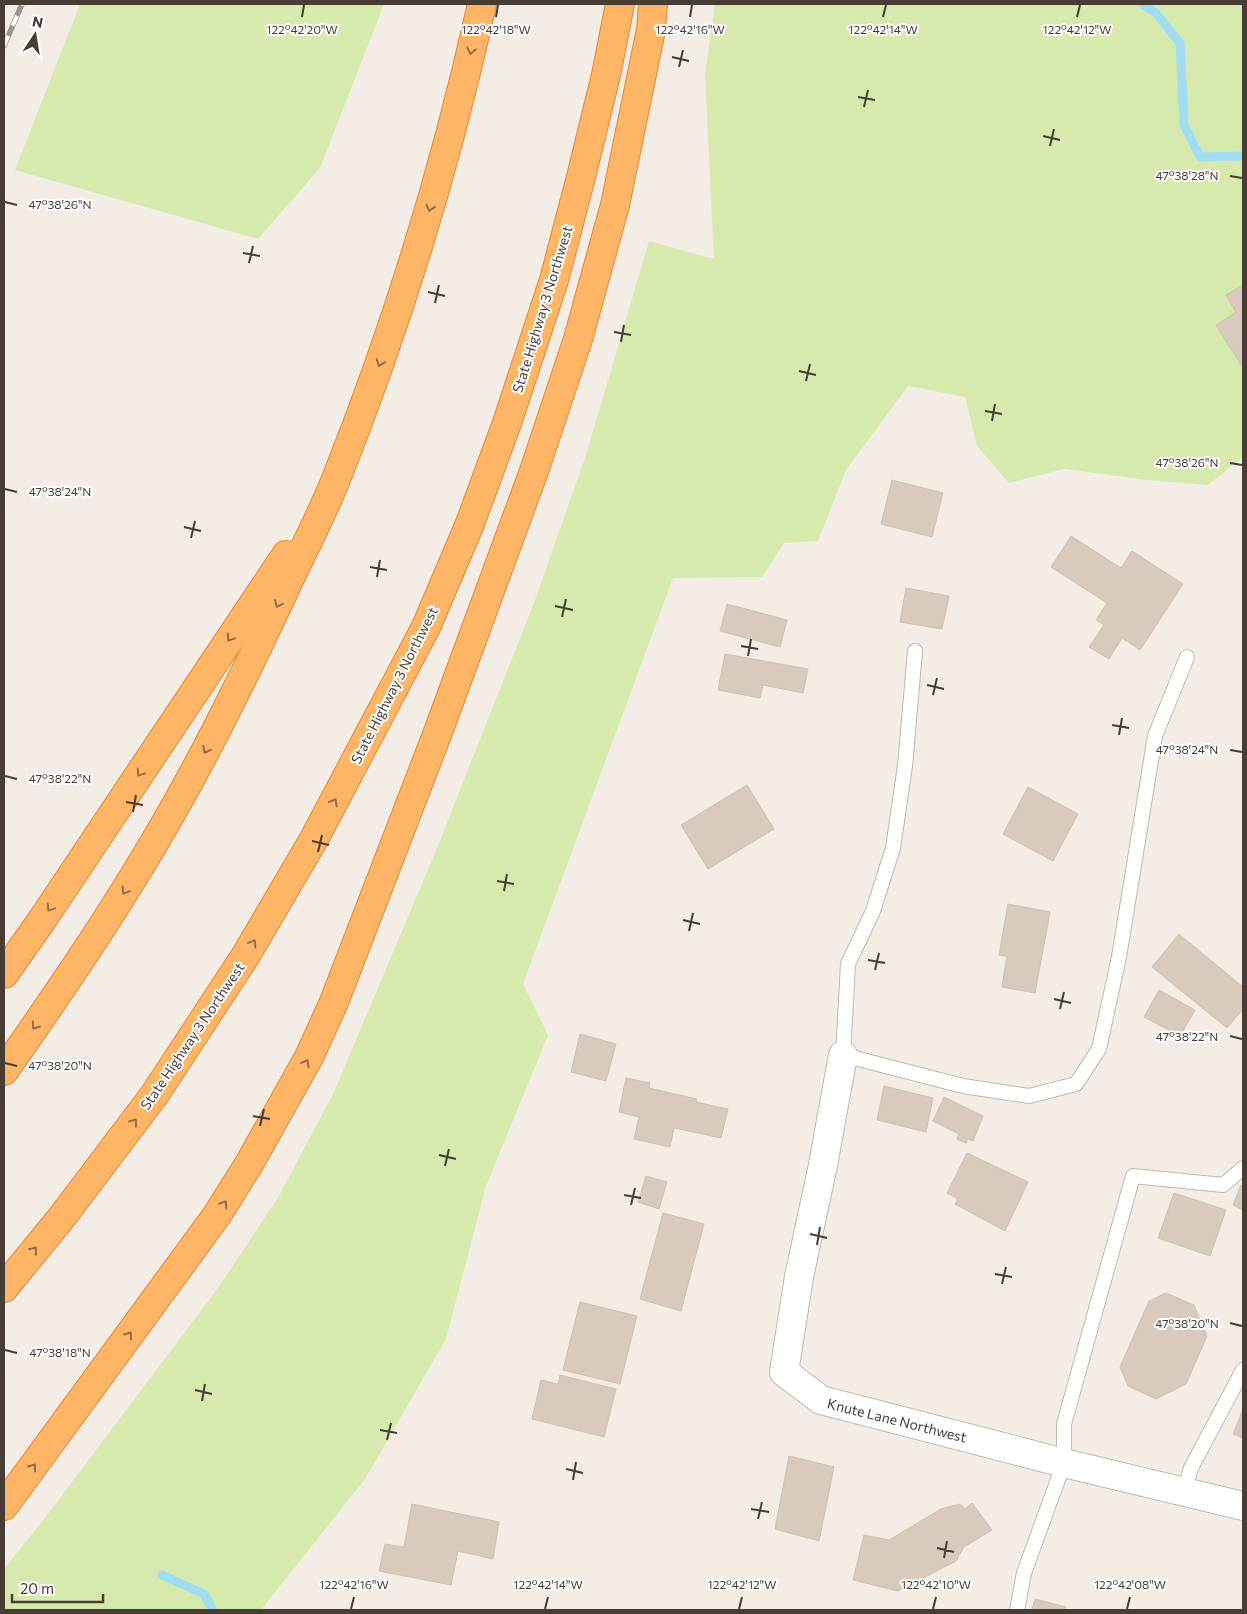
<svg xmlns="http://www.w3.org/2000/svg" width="1247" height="1614" font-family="Commissioner,sans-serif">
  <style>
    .green { fill: #d7eaad }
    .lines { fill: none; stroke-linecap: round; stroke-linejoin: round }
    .stream { stroke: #a0ddf3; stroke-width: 9 }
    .building { fill: #d9cabe; stroke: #d1beae }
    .service-casing { stroke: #c2b7ab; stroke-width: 16 }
    .minor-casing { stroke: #c2b7ab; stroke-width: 30 }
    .motorway-casing { stroke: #e38630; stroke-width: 30 }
    .service { stroke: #fff; stroke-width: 14 }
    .minor { stroke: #fff; stroke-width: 28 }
    .motorway { stroke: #ffb566; stroke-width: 28 }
    .rail-casing { stroke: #969696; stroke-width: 5.5 }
    .rail { stroke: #fff; stroke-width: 4; stroke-dasharray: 11; stroke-linecap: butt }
    .oneway { stroke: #916d49 }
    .ticks { fill: none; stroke: #473d35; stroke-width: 2 }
    .labels { text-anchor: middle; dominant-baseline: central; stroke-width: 4; stroke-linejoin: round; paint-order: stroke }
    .street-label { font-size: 14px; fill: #473d35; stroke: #fff }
    .ticks-label { font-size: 12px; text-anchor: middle; fill: #473d35; stroke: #fff; stroke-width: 4; stroke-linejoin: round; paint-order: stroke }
  </style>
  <rect width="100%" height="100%" fill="#f4ede6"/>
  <!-- green -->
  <g class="green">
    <path d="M80,4H384L320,168L258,239L15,170Z"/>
    <path d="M715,4H1243V457L1208,485L1148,480L1064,469L1009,483L977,446L965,397L908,386L846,470L818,541L784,543L762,577L673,578L523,984L548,1035L486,1186L446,1339L365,1479L261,1610H4V1569L48,1514L218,1288L279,1196L334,1092L435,853L534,603L586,455L649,241L714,259L705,76Z"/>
  </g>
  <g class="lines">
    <!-- stream -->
    <g class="stream">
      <path d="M1142,4L1155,12L1180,43L1184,125L1200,157L1243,156"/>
      <path d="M162,1575L204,1594L213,1610"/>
    </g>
  </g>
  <!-- building -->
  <g class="building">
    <path d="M1243,285V368L1216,325L1236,312L1226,295Z"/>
    <path d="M892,480L943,493L932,537L881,524Z"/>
    <path d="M1071,536L1121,568L1132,551L1183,584L1140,650L1122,638L1109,659L1089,647L1104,625L1096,620L1107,603L1051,567Z"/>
    <path d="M906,588L949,596L942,629L900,622Z"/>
    <path d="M727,604L787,620L780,647L720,631Z"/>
    <path d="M725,654L808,669L803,693L763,685L760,698L718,690Z"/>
    <path d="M747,785L774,829L708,869L681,825Z"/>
    <path d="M1028,787L1078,814L1053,861L1003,834Z"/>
    <path d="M1008,904L1050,912L1035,993L1002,987L1007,956L999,955Z"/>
    <path d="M1179,934L1243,987V1009L1227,1028L1152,967Z"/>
    <path d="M1159,990L1195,1010L1180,1036L1144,1017Z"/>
    <path d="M580,1034L616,1044L606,1081L571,1072Z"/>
    <path d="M626,1078L650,1083L649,1088L697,1099L696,1102L728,1109L721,1138L674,1128L670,1147L634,1139L639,1117L619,1112Z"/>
    <path d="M884,1086L933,1098L926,1132L877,1120Z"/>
    <path d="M944,1097L983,1116L973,1141L968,1139L966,1143L957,1139L959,1134L933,1121Z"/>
    <path d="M967,1153L1028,1182L1005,1231L955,1204L958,1199L947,1193Z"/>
    <path d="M646,1176L667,1182L659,1209L638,1202Z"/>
    <path d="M1241,1185L1243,1186V1210L1233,1205Z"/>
    <path d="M1174,1193L1226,1210L1210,1256L1158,1238Z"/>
    <path d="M663,1213L704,1224L681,1311L640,1299Z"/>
    <path d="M1166,1293L1194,1305L1207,1336L1186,1384L1156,1399L1128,1386L1120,1367L1149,1301Z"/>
    <path d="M580,1302L637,1316L620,1384L563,1370Z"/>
    <path d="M560,1375L616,1389L604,1437L532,1419L541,1380L558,1384Z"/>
    <path d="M1243,1409V1438L1233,1434Z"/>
    <path d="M789,1456L834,1467L819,1541L775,1529Z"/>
    <path d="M972,1503L992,1530L964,1547L956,1561L898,1591L853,1580L864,1535L889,1540L941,1509L960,1504L965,1509Z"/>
    <path d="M412,1504L499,1522L493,1559L458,1551L451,1585L379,1571L385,1544L404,1547Z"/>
    <path d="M1035,1599L1066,1607L1065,1610H1032Z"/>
  </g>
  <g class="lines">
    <defs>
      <g id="service">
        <path d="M915,651L905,766L893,848L873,911L848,964L843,1055L963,1086L1029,1096L1076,1084L1099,1049L1119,957L1155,736L1187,657"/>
        <path d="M1184,1492L1191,1468L1243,1370"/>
        <path d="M1017,1610L1024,1573L1064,1463V1424L1133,1176L1223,1185L1243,1168"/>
      </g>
      <path id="minor" d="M843,1055L823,1165L799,1277L784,1372L821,1400L1064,1463L1243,1506"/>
      <g id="motorway">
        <path d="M4,974L42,920L286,555"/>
        <path d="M4,1071C65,984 125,896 177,803C216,734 250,663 284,591C301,554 321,517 336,479C398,324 446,166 482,4"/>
        <path d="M4,1288L62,1217L155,1094L246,955L314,839L426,627L469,526L507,423L554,280L581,177L606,75L620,4"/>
        <path d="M4,1506L217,1215L249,1164L309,1057L334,1002L438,732L534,471L578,339L615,205L651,30L653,4"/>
      </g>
    </defs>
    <!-- service casing -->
    <use href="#service" class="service-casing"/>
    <!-- minor casing -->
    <use href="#minor" class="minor-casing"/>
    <!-- motorway casing -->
    <use href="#motorway" class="motorway-casing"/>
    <!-- service -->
    <use href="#service" class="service"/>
    <!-- minor -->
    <use href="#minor" class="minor"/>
    <!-- motorway -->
    <use href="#motorway" class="motorway"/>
    <defs>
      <path id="rail" d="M4,46L22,4"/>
    </defs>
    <!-- rail casing -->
    <use href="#rail" class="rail-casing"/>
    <!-- rail -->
    <use href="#rail" class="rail"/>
  </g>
  <!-- one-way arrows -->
  <defs><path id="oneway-chevron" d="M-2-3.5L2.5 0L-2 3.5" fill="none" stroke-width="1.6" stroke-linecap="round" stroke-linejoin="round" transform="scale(1.25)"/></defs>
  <g class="oneway">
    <use href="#oneway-chevron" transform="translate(471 51) rotate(103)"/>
    <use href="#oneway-chevron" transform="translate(430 208) rotate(107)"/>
    <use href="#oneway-chevron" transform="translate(380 363) rotate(110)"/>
    <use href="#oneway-chevron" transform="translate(278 604) rotate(115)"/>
    <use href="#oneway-chevron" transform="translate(230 638) rotate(124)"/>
    <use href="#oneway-chevron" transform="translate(206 750) rotate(118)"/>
    <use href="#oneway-chevron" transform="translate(140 773) rotate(124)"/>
    <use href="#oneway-chevron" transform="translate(334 802) rotate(-62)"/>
    <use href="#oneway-chevron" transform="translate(125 891) rotate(121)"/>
    <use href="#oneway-chevron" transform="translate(50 908) rotate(124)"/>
    <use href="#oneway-chevron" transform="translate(253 943) rotate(-59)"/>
    <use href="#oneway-chevron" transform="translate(35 1026) rotate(125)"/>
    <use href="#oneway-chevron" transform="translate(306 1063) rotate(-61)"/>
    <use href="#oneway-chevron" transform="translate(134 1122) rotate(-53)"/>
    <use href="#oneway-chevron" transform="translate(224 1204) rotate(-57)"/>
    <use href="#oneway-chevron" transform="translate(34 1250) rotate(-51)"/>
    <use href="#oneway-chevron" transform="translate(129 1335) rotate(-54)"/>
    <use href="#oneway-chevron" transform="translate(33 1467) rotate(-54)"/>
  </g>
  <!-- ticks -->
  <path class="ticks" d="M302,17L304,5M496,17L498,5M690,17L692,5M883,17L886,5M1077,17L1080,5M672,57L689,61M679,67L683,50M858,97L875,100M864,107L868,90M1043,136L1060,140M1050,146L1054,129M1230,176L1242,178M5,202L17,205M243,253L260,256M249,263L253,246M428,292L445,296M435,303L439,285M614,332L631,335M621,342L624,325M799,371L816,375M806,381L810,364M985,411L1002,414M992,421L995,404M1230,463L1242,465M5,489L17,492M184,527L201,531M191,538L195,521M370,567L387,570M377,577L380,560M555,606L573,610M562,617L566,599M741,646L758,649M748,656L751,639M927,685L944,689M933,695L937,678M1112,725L1129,728M1119,735L1122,718M1230,750L1242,752M5,776L17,779M126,802L143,805M133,812L136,795M312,841L329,845M318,852L322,835M497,881L514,884M504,891L507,874M683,920L700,924M689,931L693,913M868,960L885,963M875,970L879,953M1054,999L1071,1003M1060,1009L1064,992M1230,1036L1242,1039M5,1063L17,1066M253,1116L270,1119M260,1126L264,1109M439,1155L456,1159M445,1166L449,1149M624,1195L641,1198M631,1205L635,1188M810,1234L827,1238M817,1245L820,1227M995,1274L1012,1277M1002,1284L1006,1267M1230,1323L1242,1326M5,1350L17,1353M195,1390L212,1394M202,1401L205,1384M380,1430L397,1433M387,1440L391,1423M566,1469L583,1473M573,1480L576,1462M751,1509L769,1512M758,1519L762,1502M937,1548L954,1552M944,1558L947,1541M351,1609L354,1597M545,1609L548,1597M739,1609L742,1597M933,1609L936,1597M1127,1609L1130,1597"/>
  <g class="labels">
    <!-- street labels -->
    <g class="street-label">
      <text transform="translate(542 309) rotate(-73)">State Highway 3 Northwest</text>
      <text transform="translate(394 685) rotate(-63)">State Highway 3 Northwest</text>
      <text transform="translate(192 1036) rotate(-56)">State Highway 3 Northwest</text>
      <text transform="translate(897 1420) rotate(14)">Knute Lane Northwest</text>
    </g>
  </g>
  <g class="ticks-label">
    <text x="302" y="34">122°42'20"W</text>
    <text x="496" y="34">122°42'18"W</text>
    <text x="690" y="34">122°42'16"W</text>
    <text x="883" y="34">122°42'14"W</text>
    <text x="1077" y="34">122°42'12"W</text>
    <text x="1187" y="180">47°38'28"N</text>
    <text x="60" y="209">47°38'26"N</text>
    <text x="1187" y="467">47°38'26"N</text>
    <text x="60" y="496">47°38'24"N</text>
    <text x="1187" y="754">47°38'24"N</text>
    <text x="60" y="783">47°38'22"N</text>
    <text x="1187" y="1041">47°38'22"N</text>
    <text x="60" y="1070">47°38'20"N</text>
    <text x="1187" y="1328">47°38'20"N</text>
    <text x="60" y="1357">47°38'18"N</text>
    <text x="354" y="1589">122°42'16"W</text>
    <text x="548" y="1589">122°42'14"W</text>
    <text x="742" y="1589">122°42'12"W</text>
    <text x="936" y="1589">122°42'10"W</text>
    <text x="1130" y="1589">122°42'08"W</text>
  </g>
  <!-- border -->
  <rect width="1247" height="1614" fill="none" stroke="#473d35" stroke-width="10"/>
  <!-- north arrow -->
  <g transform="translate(35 35) rotate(12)" stroke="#ffffff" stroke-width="4" paint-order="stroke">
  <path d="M0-4L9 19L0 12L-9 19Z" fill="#473d35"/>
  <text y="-8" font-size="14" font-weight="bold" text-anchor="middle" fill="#473d35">N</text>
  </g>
  <!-- scale -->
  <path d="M12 1594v8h91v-8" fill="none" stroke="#473d35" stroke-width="2.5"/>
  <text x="20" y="1594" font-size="15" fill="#473d35" stroke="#ffffff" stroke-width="4" paint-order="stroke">20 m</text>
</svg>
